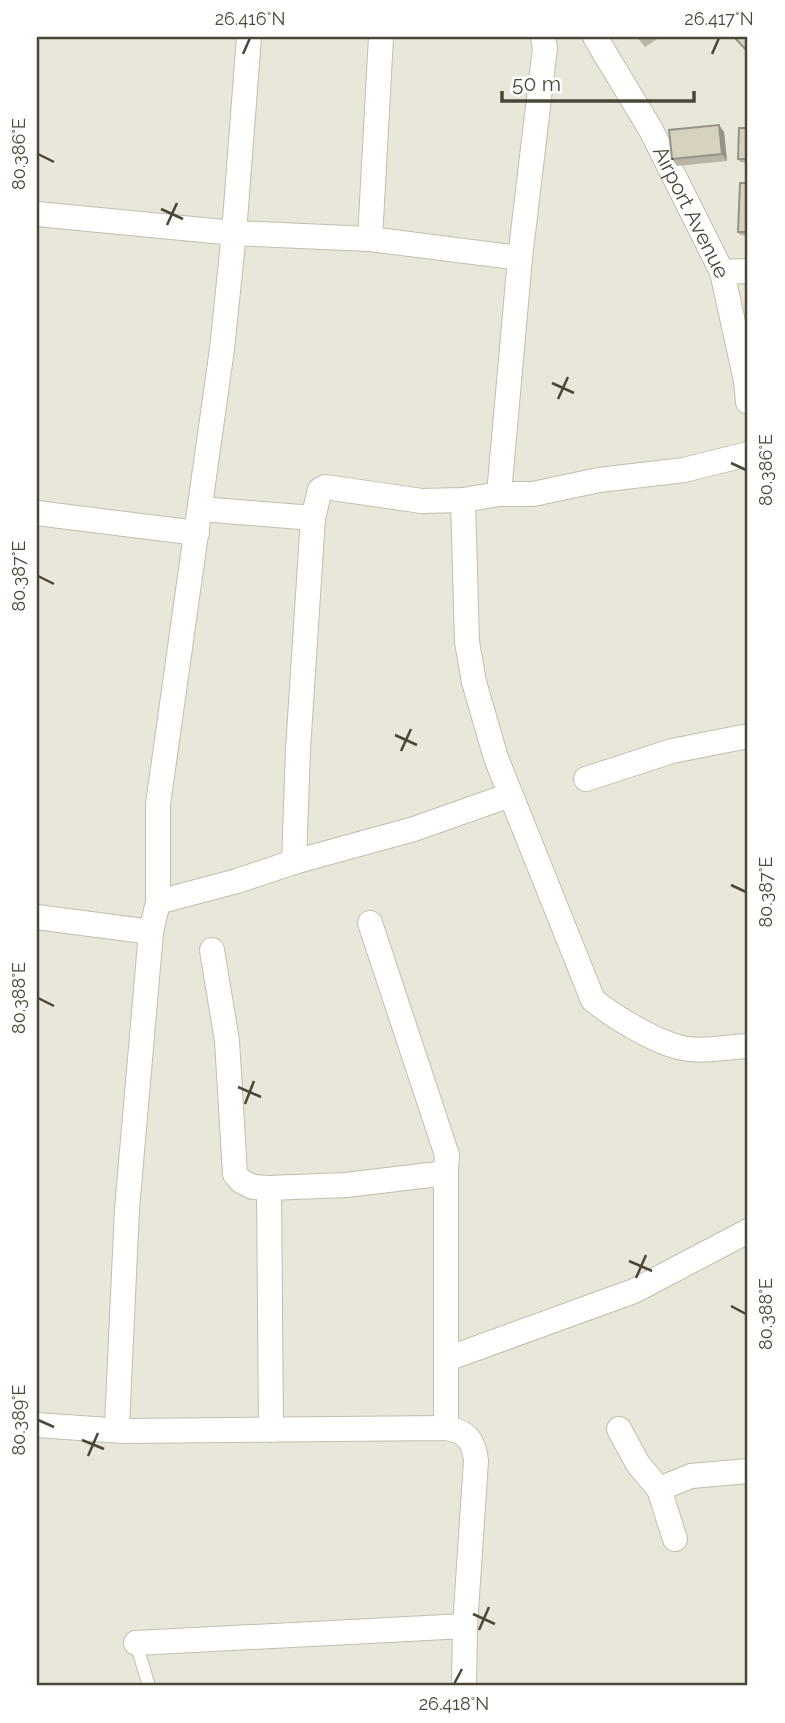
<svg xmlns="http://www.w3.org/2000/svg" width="785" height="1723" font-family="Raleway,sans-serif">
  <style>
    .residential { fill: #e9e7d9 }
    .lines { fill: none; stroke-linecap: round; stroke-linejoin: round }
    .service-casing { stroke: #c1bead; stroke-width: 14 }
    .minor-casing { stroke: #c1bead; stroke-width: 26 }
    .service { stroke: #fff; stroke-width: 12 }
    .minor { stroke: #fff; stroke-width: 24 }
    .wall { fill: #b9b5a5 }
    .shaded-wall { fill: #969386 }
    .building { fill: #d7d2c0; stroke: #969386; stroke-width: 2 }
    .ticks { fill: none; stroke: #4a4638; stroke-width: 2.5 }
    .labels { text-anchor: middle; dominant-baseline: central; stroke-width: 5; stroke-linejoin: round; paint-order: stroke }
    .street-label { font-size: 21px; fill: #4a4638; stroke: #fff }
    .neatline { fill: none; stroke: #4a4638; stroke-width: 2.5 }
    .ticks-label { font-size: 18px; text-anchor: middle; fill: #4a4638 }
  </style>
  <rect width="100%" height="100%" fill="#f5f4eb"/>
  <!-- residential -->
  <rect class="residential" x="37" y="37" width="711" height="1649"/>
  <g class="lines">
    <defs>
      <path id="service" d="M136,1643L149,1686"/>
      <g id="minor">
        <path id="s1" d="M595,37L651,130L722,272L746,381L748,402"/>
        <path d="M37,214L234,233L370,239L520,258"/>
        <path d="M370,239L381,37"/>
        <path d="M722,272L748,271"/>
        <path d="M499,494L520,258L545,48L543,37"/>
        <path d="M463,500L467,642L474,682L496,758L593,1000C614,1017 652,1040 678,1047C700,1053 726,1047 748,1046"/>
        <path d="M201,509L313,518"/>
        <path d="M37,513L197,533"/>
        <path d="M586,779L672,751L748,736"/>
        <path d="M294,862L298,749L313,518L320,490L325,487L422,501L463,500L499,494H533L599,480L684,470L748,454"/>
        <path d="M158,902L237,881L294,862L414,829L510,795"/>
        <path d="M37,917L151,932L158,902V804L222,349L234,233L249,37"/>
        <path d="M151,932L127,1209L117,1426L123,1431L446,1428C467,1431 474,1441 476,1461L465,1626L464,1686"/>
        <path d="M212,950L227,1041L235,1174L241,1181L253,1187L269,1188L346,1185L438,1174L446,1169L447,1155L370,923"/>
        <path d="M446,1169V1428"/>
        <path d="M269,1188L271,1430"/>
        <path d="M447,1359L634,1291L748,1231"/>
        <path d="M37,1425L123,1431"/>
        <path d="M619,1429L638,1464L659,1489"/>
        <path d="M675,1539L659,1489L691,1476L748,1471"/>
        <path d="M136,1643L465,1626"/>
      </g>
    </defs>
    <!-- service casing -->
    <use href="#service" class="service-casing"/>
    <!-- minor casing -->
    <use href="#minor" class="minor-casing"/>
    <!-- service -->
    <use href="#service" class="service"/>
    <!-- minor -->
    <use href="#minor" class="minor"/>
  </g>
  <!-- wall -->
  <g class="wall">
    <path d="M637,37H660L645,47Z"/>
    <path d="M748,128V163L740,162L738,159Z"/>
    <path d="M724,132L727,161L677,166L672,159Z"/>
    <path d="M748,183V236L740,235L738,232Z"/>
  </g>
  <!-- shaded-wall -->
  <path class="shaded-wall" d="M719,125L724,132L727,161L722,154Z"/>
  <!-- building -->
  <g class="building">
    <path d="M734,37H748V52Z"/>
    <path d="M719,125L722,154L672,159L669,130Z"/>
    <path d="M739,128H748V159H738Z"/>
    <path d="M740,183H748V232H738Z"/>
  </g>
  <!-- ticks -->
  <path class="ticks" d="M243,54L250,38M712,54L719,38M38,154L54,162M161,209L183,219M167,225L177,203M552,383L574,393M558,399L568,377M731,463L746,470M38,576L54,584M395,735L417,745M401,751L411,729M731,885L746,892M38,998L54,1006M238,1087L261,1097M245,1104L254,1081M629,1261L652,1271M636,1278L646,1255M731,1306L746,1314M38,1420L54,1427M82,1440L104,1449M88,1456L98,1433M473,1614L495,1624M479,1630L489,1607M454,1684L462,1669"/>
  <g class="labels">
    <!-- street labels -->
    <g class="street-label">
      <text stroke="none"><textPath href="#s1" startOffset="200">Airport Avenue</textPath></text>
    </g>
  </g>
  <!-- border -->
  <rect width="785" height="1723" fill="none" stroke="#ffffff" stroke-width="77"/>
  <!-- scale -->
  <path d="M502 91v10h192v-10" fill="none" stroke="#4a4638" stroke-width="3.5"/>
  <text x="512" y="91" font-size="21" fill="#4a4638" stroke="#ffffff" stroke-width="5" paint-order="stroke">50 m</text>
  <rect x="38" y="38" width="708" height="1646" class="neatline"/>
  <g class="ticks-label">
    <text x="250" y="25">26.416°N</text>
    <text x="719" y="25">26.417°N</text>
    <text transform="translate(19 154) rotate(-90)" y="6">80.386°E</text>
    <text transform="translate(766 470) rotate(-90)" y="6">80.386°E</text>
    <text transform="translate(19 576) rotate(-90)" y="6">80.387°E</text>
    <text transform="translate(766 892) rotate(-90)" y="6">80.387°E</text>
    <text transform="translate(19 998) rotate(-90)" y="6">80.388°E</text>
    <text transform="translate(766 1314) rotate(-90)" y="6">80.388°E</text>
    <text transform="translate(19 1420) rotate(-90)" y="6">80.389°E</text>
    <text x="454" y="1710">26.418°N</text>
  </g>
</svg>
